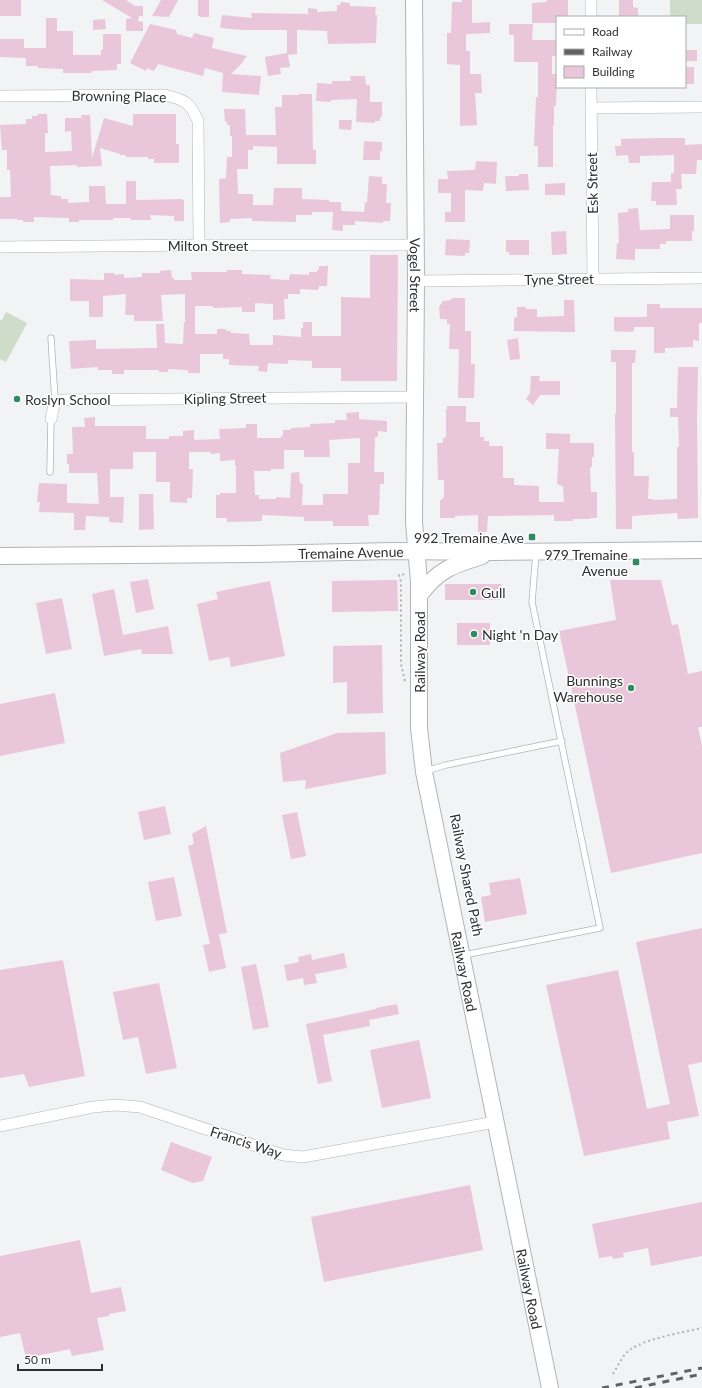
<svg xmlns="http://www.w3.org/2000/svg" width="702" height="1388" font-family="Lato,sans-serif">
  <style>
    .green { fill: #cedcc9 }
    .building { fill: #eac6da; fill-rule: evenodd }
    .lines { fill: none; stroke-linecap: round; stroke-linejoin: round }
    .service-casing { stroke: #b2b4b6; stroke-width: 7 }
    .minor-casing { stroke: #b2b4b6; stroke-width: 12 }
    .secondary-casing { stroke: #b2b4b6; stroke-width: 18 }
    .path { stroke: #b1b2b4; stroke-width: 2; stroke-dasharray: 2 3; stroke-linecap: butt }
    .service { stroke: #fff; stroke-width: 5.5 }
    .minor { stroke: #fff; stroke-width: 11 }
    .secondary { stroke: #fff; stroke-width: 16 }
    .rail { stroke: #606263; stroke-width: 3; stroke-dasharray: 7 7; stroke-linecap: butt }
    .poi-dot { fill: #308b61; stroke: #fff; stroke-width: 1.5 }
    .labels { text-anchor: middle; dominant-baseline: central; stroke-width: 3; stroke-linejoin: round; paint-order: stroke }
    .street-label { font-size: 14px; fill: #2e2f30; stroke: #fff }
    .poi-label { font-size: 14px; fill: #2e2f30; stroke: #fff; text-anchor: start }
  </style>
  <rect width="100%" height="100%" fill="#f1f3f5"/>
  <!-- green -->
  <g class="green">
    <path d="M670,0H702V24H685V17H670Z"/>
    <path d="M6,312L27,323L6,362L0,359V320H2Z"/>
  </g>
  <!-- building -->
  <g class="building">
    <rect x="0" y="0" width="21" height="16"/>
    <path d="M102,0H126L135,6H143V16H139L138,21L143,22V31H126V19L132,18Z"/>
    <path d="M161,0H178L169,17L152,16Z"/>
    <path d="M198,0H209V17H200V16H198Z"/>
    <path d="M462,0H472V23L490,22V33L466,34V51H470V74H481L482,93H475L477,125L460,126V65L447,64V33H451L452,2H462Z"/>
    <path d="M547,0H568V17H557V23H532V3L547,2Z"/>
    <path d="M619,0H633V7L638,8V17H619Z"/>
    <path d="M341,2L350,3V6L376,7L375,15H377L376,43L328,44L327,31L297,30V54L288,55L290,67L280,68L281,74L268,76L265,57L287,53V30H243L220,28L222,15L252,18L251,13L308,14V8L317,9V12L337,11V5H340Z"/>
    <path d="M46,18H57V31H73V55H101V50H103V34H121V64H117V70L92,71L91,73H63V69L38,68V66H26V58L0,57V39H24V48H46Z"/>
    <path d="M105,19L106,29L93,30V20Z"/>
    <path d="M150,24L176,30L177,34L192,38L194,33L214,38L212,48L247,56L242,62L244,61L231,74L261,76L259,95L222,92L223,73L205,68L203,76L158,64L154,71L147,68L146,71L130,63Z"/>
    <path d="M509,24H533L532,40H557V56H552V74H557L556,106H554V125H553V167H538V146H534L536,97H538V62H514V35H509Z"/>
    <rect x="686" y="50" width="11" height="11"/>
    <rect x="685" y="67" width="9" height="17"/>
    <path d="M350,76H365L366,85H370V102H382V117H380V121H375V123L356,122L357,99L331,100V102L316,101L317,83L332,84V81H351Z"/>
    <path d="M299,94H312L313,150H316V164H277V147L253,146V150H248V169H237L238,194H253V205H273L274,188H302V199L329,200V202H341V211L364,212L365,202H367L369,176L382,177V184H387L386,203H391L390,221H383V223L355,221V225H343V231L332,230L333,212H312V215H296V222L252,221V218L230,219V222L220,223L219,179L226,178L227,157H232V136H230V125H227V121L225,122L224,109H245L246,135H276L275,107H282V95H299Z"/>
    <path d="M38,114H47L48,133H45V152L72,151L71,131L65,132V118H82L81,115H90L92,158L104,118L133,126V114H176V144H179V163H154V159H148V157H126V155H120V154L100,148L102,166L77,167V165L50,166L51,195L61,196V199H68V203L89,202V186H105L106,204H126V181H136V200L182,199V200H184V221H174V216L150,215L151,220H131V218H113V220H79V222H69V218L34,217V222H23V220H17V219H0V197H11L10,170H7V150H2L0,125L26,124V119H32V116H38Z"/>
    <path d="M339,120H352L351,130L339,129Z"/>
    <path d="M658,138H685V145L702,144V160H697L696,174H681L682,189H676L677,205H656V201H651L652,182H671V173H674V155L640,156V163H629L628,155L616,156L615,146H621V139Z"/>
    <path d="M364,141L382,142V151H380V160H363Z"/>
    <path d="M476,161L497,162L496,184L484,183L483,191L465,190V222H445V212H451V193H438V179H448L447,171L475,170Z"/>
    <path d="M519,174H528L529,190L506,191L505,176H519Z"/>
    <path d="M565,183V195H545V184Z"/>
    <path d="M638,208L640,230L670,229V215H694V231H692V241H666V244H660V249H635V260L616,259L617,243H619L618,213L628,212V209Z"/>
    <path d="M566,231L567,254L552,255L551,232Z"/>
    <path d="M446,239L470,240L469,253H465V256L445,255Z"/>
    <path d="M506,240H529V255H509V252H506Z"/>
    <path d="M370,255H398L397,381H341V368H312V361L288,360V364L268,363L267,372L258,371L259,366L229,365V359H223V354H200V373H188V370L168,369V372H159V370H124V374H112V370H98V367L71,369L69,341L96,340V349L157,348L156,324H164L165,343L183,344L184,322H185V294L161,295L163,321H134V315H125L126,294L103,296V317H89V301H70V279L104,280V273H114V275L124,274V278L142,277V273H160V271L171,270L172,278H174V280H192L191,272H227V270H242V274L271,275L270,279L289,280L290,274L309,275V272H317V270H319V266H328L327,286H319L318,290L300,289V294H288V299H284L285,319L273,320V304L255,303V312H242V307L213,308V306H195V334H217V329H226V331H231V333L249,334L250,345H273V335L301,337V328H303V322H312V336H341V297L370,298Z"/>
    <path d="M452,298H465V331H471V364H475L474,398H458L459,349H449L450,324H447V319H440L439,307L443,301L451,300Z"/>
    <path d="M564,300H574L575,332L514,331V318L517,317V307H526V309H537V317L564,316Z"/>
    <path d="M647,304H660V308H702V323H699V341L693,340V347L665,348V353H654V327H634V331L631,332L614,331V317H647Z"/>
    <path d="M518,338L520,359L510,360L507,340Z"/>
    <path d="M611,350H636L635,363H632V452H634V476H649L648,499H653V500L677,499V447H679L678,417H670V408H677L678,367H698L697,418L698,518L678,519L677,513L632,516V529H616L615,413H616V362H611Z"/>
    <path d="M531,376H540L539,381H560V395H540L533,405L526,399L530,393Z"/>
    <path d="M447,406H466V422H480V437H484V441H489V446H503V478H514V485L539,486V502H564L563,486L558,485L559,484H557L559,449H546V433L570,434V443H594V457H592V467H590L591,492H597V518H590V519H573V521H554V515L488,516L487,532H478V515L455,516V518H440V500H442V498H444V480H438L437,443H443V438L446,437V409H447Z"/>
    <path d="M359,412V419L387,421V432L378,431V437H375L374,472H384V484H380L379,515H368L369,526H333V521H304V517L262,515V521L227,522V518H216V495H220V493H236V466H235V460L220,461V453L211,454L210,452H189V469H193L192,498H187V503L170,502V482H156V452H133V469H110V497H124L123,523L109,522V517L86,516L85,530H74V513L39,512L40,502H37L39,483L67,484V503L99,504L97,473H69V464H67V454H73L72,427H85L84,418L95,417V426H146V439H169V436H183V431L194,430V440L220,439L219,429L246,428V424H257V438H281V436H283V430H291V428L310,427V424L335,423V420H347L346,413ZM360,438V463H348V494H323V505H302L303,484L300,483L299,472L291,473L290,498L276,497V499H259V495H255L254,471H271V469H284V450H304V457H330L329,440Z"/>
    <path d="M139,494H153L154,529L139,530Z"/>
    <path d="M148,579L154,609L136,613L130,582Z"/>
    <path d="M397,580L398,611L332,612V581Z"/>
    <path d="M610,580H661L672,625L678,624L688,674L702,671V727H698L702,746V853L611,873L559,631L616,620Z"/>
    <path d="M270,581L285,656L231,667L229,657L209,661L197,604L218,599L216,592Z"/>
    <rect x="445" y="584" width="56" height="16"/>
    <path d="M114,589L123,635L168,626L173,654H142L141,649L104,656L92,594Z"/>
    <path d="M62,598L72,649L46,654L36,603Z"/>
    <rect x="457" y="623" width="33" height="22"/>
    <path d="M382,645L383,713L347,714V682L333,683V646Z"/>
    <path d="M55,693L65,743L0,756V704Z"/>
    <path d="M385,732L386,774L305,789L306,780L283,782L280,753L337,733Z"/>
    <path d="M165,806L171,834L144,840L138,812Z"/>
    <path d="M297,812L306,856L291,859L282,815Z"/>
    <path d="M206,826L227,933L219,934L226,968L209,972L203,945L210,944L188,846L194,844L192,834Z"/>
    <path d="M174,877L182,916L156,921L148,882Z"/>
    <path d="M520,878L527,914L485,922L481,897L491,895L489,883Z"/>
    <path d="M702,928V1062L688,1065L699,1116L667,1122L670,1139L584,1156L546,985L618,970L647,1109L670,1104L636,942Z"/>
    <path d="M344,953L347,968L315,974L317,983L304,985L303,978L287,981L284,965L299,962L298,957L311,954L312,960Z"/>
    <path d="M63,960L85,1076L29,1087L24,1074L0,1078V970Z"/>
    <path d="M256,964L269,1027L253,1030L241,967Z"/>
    <path d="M159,983L177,1068L146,1074L138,1037L123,1040L113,992Z"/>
    <path d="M397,1004L399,1014L369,1020L370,1026L323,1035L332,1081L318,1084L306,1024L376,1009V1008Z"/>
    <path d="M419,1040L431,1098L382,1108L370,1050Z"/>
    <path d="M171,1142L212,1157L203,1181L193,1183L161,1170Z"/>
    <path d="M470,1185L483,1250L324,1282L311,1217Z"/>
    <path d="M702,1202V1256L651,1266L648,1248L623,1253L624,1257L613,1259L612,1256L599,1258L592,1224Z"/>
    <path d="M80,1240L91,1293L121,1287L126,1311L109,1314V1316L97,1318L104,1350L72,1356L70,1349L26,1358L20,1333L0,1337V1256Z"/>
  </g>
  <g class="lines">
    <defs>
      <g id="service">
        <path d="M51,338L55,400"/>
        <path d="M50,472L51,419"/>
        <path d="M426,771L446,765L562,741"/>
        <path d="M464,955L600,928L532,602L536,553"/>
      </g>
      <g id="minor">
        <path d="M591,0V17"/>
        <path d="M591,87L593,279"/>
        <path d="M0,96L165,95C185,100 190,102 198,121L199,245"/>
        <path d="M591,108L702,107"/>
        <path d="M0,247L199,245H416"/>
        <path d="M416,281L702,278"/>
        <path d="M51,419L55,400L415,397"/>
        <path d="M0,1126L93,1107L115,1105L140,1107L283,1155L303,1157L495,1122"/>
      </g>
      <g id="secondary">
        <path id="s1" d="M414,0L416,281L414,522L419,582V728L424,772L550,1388"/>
        <path id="s2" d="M0,556L256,554L393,551L495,552L702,550"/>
        <path d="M419,596C437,570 453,565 482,556"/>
      </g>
    </defs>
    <!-- service casing -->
    <use href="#service" class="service-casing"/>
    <!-- minor casing -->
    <use href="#minor" class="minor-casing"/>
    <!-- secondary casing -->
    <use href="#secondary" class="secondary-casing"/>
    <!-- path -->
    <g class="path">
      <path d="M405,681L401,664V582L399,575L406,574"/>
      <path d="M613,1374C618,1366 623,1354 631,1349C645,1339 684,1332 702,1328"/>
    </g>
    <!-- service -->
    <use href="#service" class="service"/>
    <!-- minor -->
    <use href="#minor" class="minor"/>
    <!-- secondary -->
    <use href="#secondary" class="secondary"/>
    <!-- rail -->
    <g class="rail">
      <path d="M602,1388L702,1368"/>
      <path d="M635,1388L702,1374"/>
    </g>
  </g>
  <!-- markers -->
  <g class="poi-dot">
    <circle cx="17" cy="399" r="4"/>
    <rect x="528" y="533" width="8" height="8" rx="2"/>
    <rect x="632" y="558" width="8" height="8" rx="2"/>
    <circle cx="473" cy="592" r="4"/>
    <circle cx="474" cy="634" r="4"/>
    <circle cx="631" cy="688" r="4"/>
  </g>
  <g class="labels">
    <!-- street labels -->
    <g class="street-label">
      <text transform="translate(119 96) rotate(1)">Browning Place</text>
      <text transform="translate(592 183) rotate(-91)">Esk Street</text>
      <text x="208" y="245">Milton Street</text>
      <text stroke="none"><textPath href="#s1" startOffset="275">Vogel Street</textPath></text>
      <text transform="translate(559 279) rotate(-1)">Tyne Street</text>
      <text transform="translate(225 398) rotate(-1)">Kipling Street</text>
      <text stroke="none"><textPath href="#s2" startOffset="351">Tremaine Avenue</textPath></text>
      <text transform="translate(419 652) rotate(-90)">Railway Road</text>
      <text transform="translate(467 875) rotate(79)">Railway Shared Path</text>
      <text stroke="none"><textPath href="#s1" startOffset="976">Railway Road</textPath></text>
      <text transform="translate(246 1142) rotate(18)">Francis Way</text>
      <text stroke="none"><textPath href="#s1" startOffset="1300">Railway Road</textPath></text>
    </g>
    <!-- poi labels -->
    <g class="poi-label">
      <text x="25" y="399">Roslyn School</text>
      <text x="524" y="537" text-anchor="end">992 Tremaine Ave</text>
      <text x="628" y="554" text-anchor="end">979 Tremaine<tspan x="628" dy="16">Avenue</tspan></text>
      <text x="481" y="592">Gull</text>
      <text x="482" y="634">Night 'n Day</text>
      <text x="623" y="680" text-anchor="end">Bunnings<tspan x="623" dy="16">Warehouse</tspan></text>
    </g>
  </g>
  <!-- legend -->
  <rect x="556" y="16" width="130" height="72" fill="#ffffff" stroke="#abacac"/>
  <rect x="564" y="29" width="20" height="6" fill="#ffffff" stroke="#abacac"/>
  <text x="592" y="36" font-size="12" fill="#2e2f30">Road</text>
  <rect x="564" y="49" width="20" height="6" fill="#606263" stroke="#abacac"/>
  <text x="592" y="56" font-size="12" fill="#2e2f30">Railway</text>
  <rect x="564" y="66" width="20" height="12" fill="#eac6da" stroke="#abacac"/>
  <text x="592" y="76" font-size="12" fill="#2e2f30">Building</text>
  <!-- scale -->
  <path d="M18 1364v6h84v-6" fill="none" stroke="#2e2f30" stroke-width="2"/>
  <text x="24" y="1364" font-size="12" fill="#2e2f30" stroke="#ffffff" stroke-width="3" paint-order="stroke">50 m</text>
</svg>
